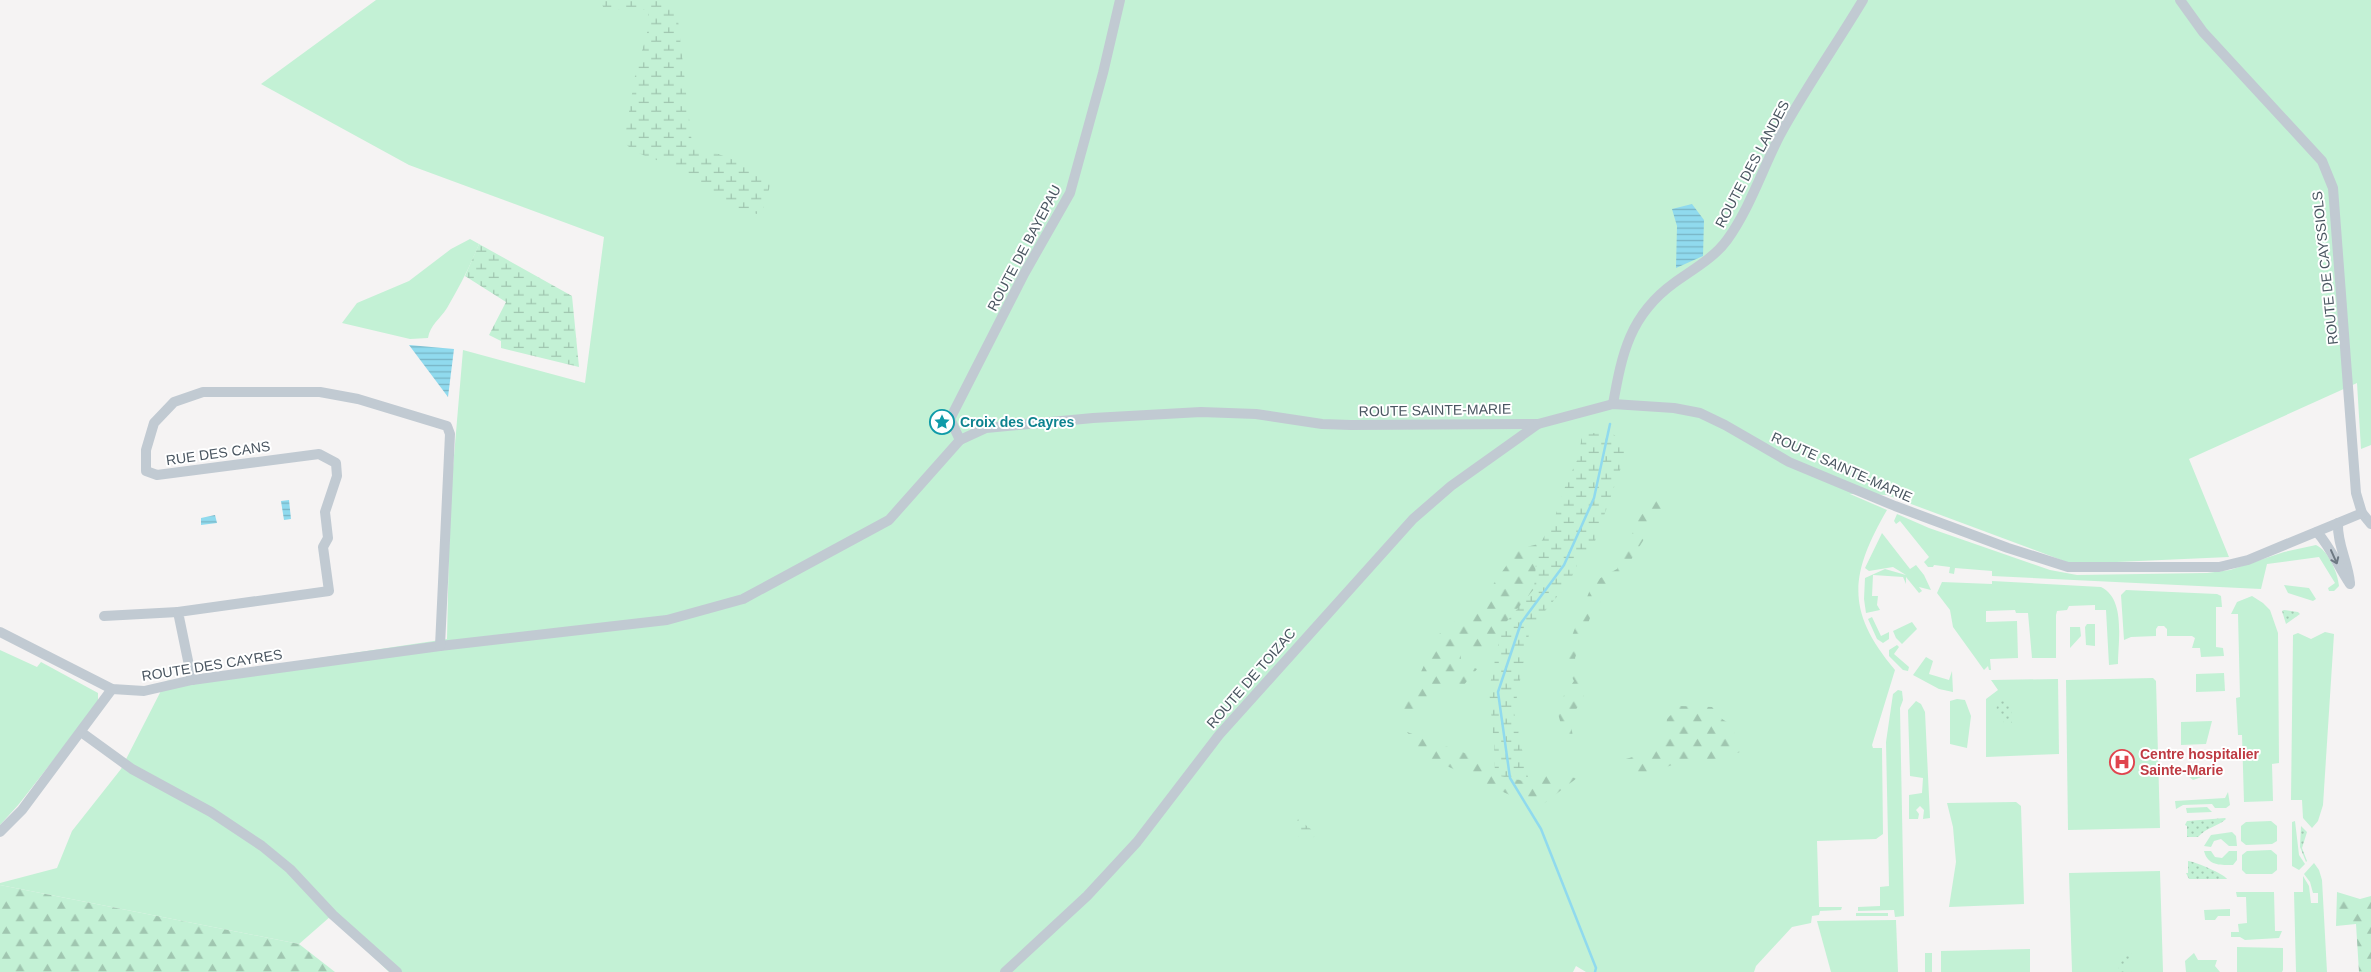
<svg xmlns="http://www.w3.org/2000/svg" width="2371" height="972" font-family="Helvetica,sans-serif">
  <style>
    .green { fill: #c3f1d5 }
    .forest { fill: url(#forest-firs) }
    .wetland { fill: url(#wetland-marsh) }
    .garden { fill: url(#garden-dots) }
    .water { fill: url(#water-rules) }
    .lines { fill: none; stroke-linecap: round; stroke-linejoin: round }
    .stream { stroke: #90daee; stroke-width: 2.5 }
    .minor { stroke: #c1cad2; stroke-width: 10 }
    .oneway { stroke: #6e7983 }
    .labels { text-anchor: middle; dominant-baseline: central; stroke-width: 4; stroke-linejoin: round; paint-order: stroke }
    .street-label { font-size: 14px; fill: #4a5661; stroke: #fff }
    .culture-label { font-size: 14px; font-weight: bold; fill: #0d838f; stroke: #fff; text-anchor: start }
    .health-label { font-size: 14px; font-weight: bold; fill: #be3a42; stroke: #fff; text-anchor: start }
  </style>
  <defs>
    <pattern id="forest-firs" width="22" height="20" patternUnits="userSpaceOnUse" patternTransform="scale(1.25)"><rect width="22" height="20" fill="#c3f1d5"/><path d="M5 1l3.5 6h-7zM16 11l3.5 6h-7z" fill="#a0c6b0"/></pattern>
    <pattern id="wetland-marsh" width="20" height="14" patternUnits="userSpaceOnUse" patternTransform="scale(1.25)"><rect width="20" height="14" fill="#c3f1d5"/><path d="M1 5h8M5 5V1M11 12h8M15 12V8" fill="none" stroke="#a0c6b0"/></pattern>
    <pattern id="garden-dots" width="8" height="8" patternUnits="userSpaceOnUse" patternTransform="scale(1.25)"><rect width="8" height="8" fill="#c3f1d5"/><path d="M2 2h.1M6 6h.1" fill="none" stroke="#a0c6b0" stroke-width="1.8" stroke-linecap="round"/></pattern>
    <pattern id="water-rules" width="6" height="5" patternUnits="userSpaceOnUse" patternTransform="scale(1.25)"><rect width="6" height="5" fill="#90daee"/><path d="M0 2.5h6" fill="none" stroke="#78b4c4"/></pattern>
  </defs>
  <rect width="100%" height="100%" fill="#f5f3f3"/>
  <!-- green -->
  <g class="green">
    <path d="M376,0H2371V445L2361,449L2357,383L2189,459L2229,557L2072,564L1887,495L1850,494L1887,510C1850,574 1845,611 1895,670L1872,745L1873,748H1882L1883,834L1876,839L1817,841L1819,907H1842L1841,910L1820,911L1819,915L1812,916L1811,923L1792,927L1756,966L1754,972H1586L1576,966L1573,972H389L331,916L299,944L0,885V883L57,868L72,831L121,769L166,681L447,639L450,503L463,350L585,383L604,237L409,165L261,84Z"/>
    <path d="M470,239L479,244C470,267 459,287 447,308C440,319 430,325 428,338L410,339L342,323L357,303L409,281L451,249Z"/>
    <path d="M1897,514L1929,528L2050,570L2077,575L2207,573L2230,570L2284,552L2316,545C2328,550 2338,573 2339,586L2334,591H2329L2328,588L2335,583L2319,557L2267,564L2261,589L1992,576V571L1955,568L1954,574L1949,573L1950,567L1934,565L1933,567H1928L1924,562L1929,557L1900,521L1896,524L1894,521Z"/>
    <path d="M1882,533L1910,569L1916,565L1924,575L1931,590L1919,587L1922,591L1919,593L1906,577V584L1903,577L1873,575L1872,596H1878L1877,605L1880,610L1866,613L1864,599L1865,578L1885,569L1906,575L1893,567L1869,571L1865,568Z"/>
    <path d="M1992,581L2101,587C2126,599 2118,641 2118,664L2109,665L2106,610H2095V605L2069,606L2067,610L2057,611L2056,615V658H2032L2028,613H2016L2015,610L1986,611V622L2017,621L2018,658L1990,659L1991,670H1989L1988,666L1984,670L1953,627L1950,610L1937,593L1942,582L1992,584Z"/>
    <path d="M2284,585L2309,588L2316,599L2313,601L2288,593Z"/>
    <path d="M2126,590L2217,594L2221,596L2222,607H2216V647L2223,648L2224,656L2201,657L2200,648H2192L2195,638L2192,636H2167V629L2164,626H2158L2156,629V636L2131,637L2124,640L2121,595Z"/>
    <path d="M2252,596L2263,603L2270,610L2278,633L2279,763L2272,764L2273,801L2244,802L2242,735H2238L2236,698L2240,697L2238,614H2231L2237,602Z"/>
    <path d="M1872,617L1881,636L1889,632V639L1883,643L1877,639L1868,619Z"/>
    <path d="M1912,622L1917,629L1902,644L1896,638L1893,631Z"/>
    <path d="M2087,624H2095V646L2086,645L2085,627Z"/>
    <path d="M2070,627H2080L2081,636L2070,648Z"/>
    <path d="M2325,632L2334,634L2323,805L2318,821L2312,828L2303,818L2302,800H2291L2293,635L2298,633L2311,639Z"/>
    <path d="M1897,645L1899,647L1894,654L1909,667L1908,671L1903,670L1889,656V650Z"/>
    <path d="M0,650L37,667L41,662L98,693V703L19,804L0,825Z"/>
    <path d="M1926,657L1933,661L1929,674L1949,680L1952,671L1953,692L1939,689L1913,675Z"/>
    <path d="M2224,673L2225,691L2196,692V674Z"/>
    <path d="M2153,678L2156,681L2160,828L2068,830L2066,680Z"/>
    <path d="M2058,679L2059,754L1986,757V699L1998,690L1991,680Z"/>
    <path d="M1898,690L1902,691L1903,700L1900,708L1904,916L1895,917L1894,910L1858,911V907L1880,906V887L1889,886L1886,742L1893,694Z"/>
    <path d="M1957,699L1965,700L1971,716L1967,748L1950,744V701Z"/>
    <path d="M1916,701L1921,704L1925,712L1930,818L1923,819L1924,810L1920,806L1916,810L1919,814L1918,819H1909V795L1922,793L1923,778L1910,776L1908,710Z"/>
    <path d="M2212,721L2206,744L2181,745V722Z"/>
    <path d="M2212,767L2214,773L2193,780L2188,776L2191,769Z"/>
    <path d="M2228,792L2230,805L2226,808H2215L2212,804L2183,805L2176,809L2175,801L2225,798Z"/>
    <path d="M2016,802L2021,806L2024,904L1949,907L1956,862L1953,827L1947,803Z"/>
    <path d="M2207,807L2212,812L2187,813L2186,808Z"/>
    <path d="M2271,821L2277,826V841L2272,844L2246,845L2241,841V826L2246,822Z"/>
    <path d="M2295,821L2299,855L2305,864L2299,870L2292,866V822Z"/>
    <path d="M2232,832L2236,836L2237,846H2229L2221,839L2214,841L2211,847L2204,846L2211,835Z"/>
    <path d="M2271,850L2277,855V870L2272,874H2246L2242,870V855L2247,851Z"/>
    <path d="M2204,851H2211L2215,857L2222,858L2229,851H2237V860L2233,865C2220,865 2208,866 2204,851Z"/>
    <path d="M2314,863L2319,870L2322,880L2327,972H2296L2294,892H2303V876L2309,886L2311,903H2318V893H2313L2310,882L2304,874Z"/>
    <path d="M2160,871L2163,972H2072L2069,873Z"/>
    <path d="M2236,892H2274L2275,931H2282L2279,938L2245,940L2240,937H2231V932H2239L2238,924L2247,923L2246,897H2237Z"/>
    <path d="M2230,909V916H2218L2215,920H2205L2204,910Z"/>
    <rect x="1856" y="913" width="32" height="3"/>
    <path d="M1896,920L1898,972H1831L1817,921Z"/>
    <path d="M2237,947L2283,948V970L2282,972H2237Z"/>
    <path d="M2030,949V972H1941V951Z"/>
    <rect x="1925" y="953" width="7" height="19"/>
    <path d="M2194,953L2198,960H2217L2215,966L2220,972H2186L2185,961Z"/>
  </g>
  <!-- forest -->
  <g class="forest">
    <path d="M1654,497L1668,501L1614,587L1593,610L1575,658L1584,699L1570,717L1574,745L1568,748L1556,707L1574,681L1567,667L1568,646L1593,582L1617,569L1639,518Z"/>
    <path d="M1551,541L1546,577L1513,623L1480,650L1461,641V662L1477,669L1463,686L1438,689L1414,721L1402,713L1438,635L1483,599L1518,549Z"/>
    <path d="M1679,706L1712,707L1722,719L1735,727L1733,741L1743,751L1714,761L1692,758L1641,776L1623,774L1619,761L1663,748L1667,719Z"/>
    <path d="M1407,732L1520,773L1577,778L1538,808L1423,755Z"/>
    <path d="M0,885L299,944L335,972H0Z"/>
    <path d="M2337,892L2360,899L2371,896V972H2359L2356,924L2336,926Z"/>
  </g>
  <!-- wetland -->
  <g class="wetland">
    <path d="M600,0H672L677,11L692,144L755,168L772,179L763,210L757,214C725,207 700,183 672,167C655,157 637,157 624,142L635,76L650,22L647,10L604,9Z"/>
    <path d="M479,244L572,296L579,367L501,348V341L489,335L506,302L465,276Z"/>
    <path d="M1611,432L1628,448L1594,544L1580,558L1570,581L1530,629L1514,712L1529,782L1495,775L1494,744L1489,689L1502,627L1534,589L1536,563L1541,542L1554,520L1566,484L1579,456L1582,434Z"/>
    <path d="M1298,819L1317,834L1309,841C1300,840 1297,836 1294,828Z"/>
  </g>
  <!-- garden -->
  <g class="garden">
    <path d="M2284,610L2298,612L2300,614L2286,624L2282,611Z"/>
    <path d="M2003,699L2011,708L2012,722L2010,725L2005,724L1996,710L1998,702Z"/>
    <path d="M2225,818L2226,819C2217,827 2207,827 2198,837H2187V826L2185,825L2187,821Z"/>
    <path d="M2301,826L2307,832L2302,848L2307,861L2306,862L2300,847Z"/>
    <path d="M2188,861C2196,862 2224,874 2227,879H2189L2186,873H2188Z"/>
    <path d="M2130,952L2133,956L2124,968L2132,972H2117L2123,958Z"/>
  </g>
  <!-- water -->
  <g class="water">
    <path d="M1692,204L1704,220L1703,256L1676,268L1677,226L1672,209Z"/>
    <path d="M409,345L454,349L448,397Z"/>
    <path d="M289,500L291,519L284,520L281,501Z"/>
    <path d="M215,515L217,523L201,525V518Z"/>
  </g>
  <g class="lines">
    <!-- stream -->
    <path class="stream" d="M1595,972L1596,968L1541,829L1510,778L1498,692L1521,623L1564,565L1594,498L1610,424"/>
    <!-- minor -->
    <g class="minor">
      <path d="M2180,0L2203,32L2322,161L2333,188L2356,493L2362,513L2371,524"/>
      <path d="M1613,404C1622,353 1630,315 1674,283C1692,270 1714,258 1727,240C1750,208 1762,170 1780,135C1805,89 1836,45 1863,0"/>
      <path d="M960,440L950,419L1024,274L1070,193L1103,73L1120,0"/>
      <path d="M2338,523C2337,545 2348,561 2350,583"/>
      <path d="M2317,532C2331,548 2338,566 2350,584"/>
      <path d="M104,616L178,612"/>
      <path d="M0,632L112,689L144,691L192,680L440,646L667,620L743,599L889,520L960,440L986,428L1093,418L1201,412L1256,414L1322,424L1351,425L1538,424L1613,404L1674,408L1700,413L1725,425L1789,462L1895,506L2008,548L2068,567H2219L2248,560L2362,513"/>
      <path d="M192,680L178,612L329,591L323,547L328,538L325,512L337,476L336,463L319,454L157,475L146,471V450L154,423L174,402L203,392H320L358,399L447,426L450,434L440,646"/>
      <path d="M81,732L132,769L211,812L262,846L290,869L333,915L397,972"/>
      <path d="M0,832L22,810L112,689"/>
      <path d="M1005,972L1087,896L1137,842L1219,735L1413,519L1451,486L1538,424"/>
    </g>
  </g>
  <!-- one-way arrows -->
  <defs><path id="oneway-shaft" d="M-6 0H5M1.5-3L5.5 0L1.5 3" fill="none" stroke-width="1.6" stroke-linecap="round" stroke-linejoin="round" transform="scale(1.25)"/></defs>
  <use class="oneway" href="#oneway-shaft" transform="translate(2334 557) rotate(66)"/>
  <!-- icons -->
  <defs>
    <symbol id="sight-ring" viewBox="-11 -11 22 22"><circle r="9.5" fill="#fff" stroke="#0f9aa8" stroke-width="1.5"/><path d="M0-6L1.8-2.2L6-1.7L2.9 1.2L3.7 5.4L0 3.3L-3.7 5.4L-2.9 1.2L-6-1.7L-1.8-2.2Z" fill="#0f9aa8"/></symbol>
    <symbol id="hospital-ring" viewBox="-11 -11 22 22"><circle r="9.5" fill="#fff" stroke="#e0444e" stroke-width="1.5"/><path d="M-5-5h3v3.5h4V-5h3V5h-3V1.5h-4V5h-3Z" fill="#e0444e"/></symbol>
  </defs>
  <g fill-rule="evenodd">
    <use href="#sight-ring" x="928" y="408" width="28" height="28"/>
    <use href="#hospital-ring" x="2108" y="748" width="28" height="28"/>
  </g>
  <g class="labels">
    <!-- street labels -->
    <g class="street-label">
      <text transform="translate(1752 164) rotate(-62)">ROUTE DES LANDES</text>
      <text transform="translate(1024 248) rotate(-62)">ROUTE DE BAYEPAU</text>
      <text transform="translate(2325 268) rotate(-96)">ROUTE DE CAYSSIOLS</text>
      <text transform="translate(1435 410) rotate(-1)">ROUTE SAINTE-MARIE</text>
      <text transform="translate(218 453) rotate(-8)">RUE DES CANS</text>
      <text transform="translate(1842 467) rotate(24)">ROUTE SAINTE-MARIE</text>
      <text transform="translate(212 665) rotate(-9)">ROUTE DES CAYRES</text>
      <text transform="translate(1251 678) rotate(-49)">ROUTE DE TOIZAC</text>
    </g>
    <!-- culture labels -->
    <g class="culture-label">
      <text x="960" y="422">Croix des Cayres</text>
    </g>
    <!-- health labels -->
    <g class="health-label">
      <text x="2140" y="754">Centre hospitalier<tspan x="2140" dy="16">Sainte-Marie</tspan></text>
    </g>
  </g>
</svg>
